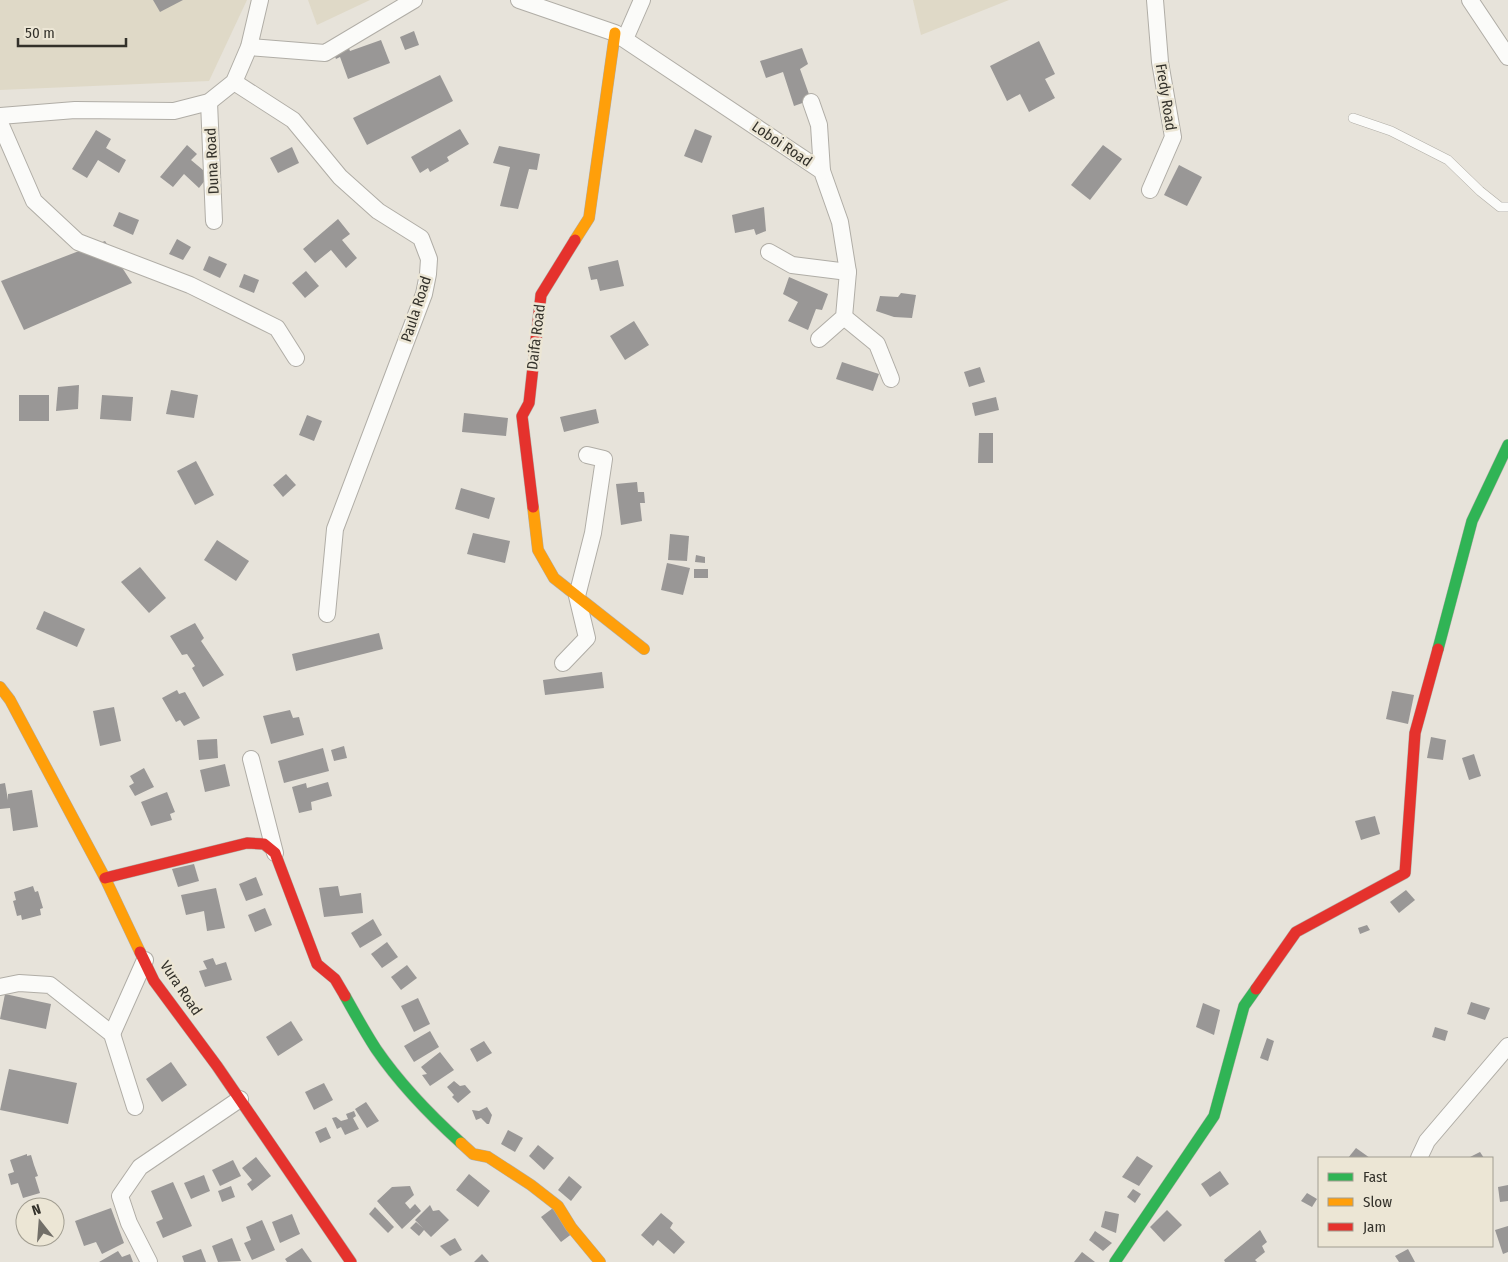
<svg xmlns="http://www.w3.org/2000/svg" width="1508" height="1262" font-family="'Fira Sans Condensed',sans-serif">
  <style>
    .built { fill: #dfd9c7 }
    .building { fill: #999796 }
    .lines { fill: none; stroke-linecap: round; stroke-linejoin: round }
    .lane-casing { stroke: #b0ada6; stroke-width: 10 }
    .street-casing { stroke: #b0ada6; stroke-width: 18 }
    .fast-casing { stroke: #b0ada6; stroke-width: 12 }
    .slow-casing { stroke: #b0ada6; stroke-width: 12 }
    .jam-casing { stroke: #b0ada6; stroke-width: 12 }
    .lane { stroke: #fbfbf9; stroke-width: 9 }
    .street { stroke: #fbfbf9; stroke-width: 16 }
    .fast { stroke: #30b455; stroke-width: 11 }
    .slow { stroke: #ff9f0a; stroke-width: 11 }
    .jam { stroke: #e5322d; stroke-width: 11 }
    .labels { text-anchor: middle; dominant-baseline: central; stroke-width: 5; stroke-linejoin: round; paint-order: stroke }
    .street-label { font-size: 15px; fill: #33312a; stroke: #ece6d5 }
  </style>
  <rect width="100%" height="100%" fill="#e7e3da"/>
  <!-- built -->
  <g class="built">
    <path d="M0,0H247L209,81L0,90Z"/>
    <path d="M308,0H370L317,25Z"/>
    <path d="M913,0H1009L921,35Z"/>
  </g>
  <!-- building -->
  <g class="building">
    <path d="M153,0H183L160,12Z"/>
    <path d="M414,31L419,45L405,50L400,37Z"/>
    <path d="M381,40L390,63L348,79L340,57L336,59L333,52L348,46L350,51Z"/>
    <path d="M1039,41L1055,74L1045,79L1055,98L1029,112L1020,94L1007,101L990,66Z"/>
    <path d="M802,48L808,64L800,69L811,100L794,106L783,72L766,78L760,61Z"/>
    <path d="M440,75L453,101L367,145L353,118Z"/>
    <path d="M460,129L469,144L447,157L449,161L430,172L428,168L420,173L411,157Z"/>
    <path d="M695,129L712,136L702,163L684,156Z"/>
    <path d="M96,130L111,139L106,148L126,160L119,173L98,160L87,178L72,169Z"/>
    <path d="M187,145L197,154L191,160L209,175L199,188L184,174L173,187L160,177Z"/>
    <path d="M1103,145L1122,159L1090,200L1071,185Z"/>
    <path d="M499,146L540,154L537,170L529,169L518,209L500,206L510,167L493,163Z"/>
    <path d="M292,147L299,163L278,173L270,158Z"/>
    <path d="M1179,165L1202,177L1187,206L1164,195Z"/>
    <path d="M764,207L766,231L756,235L754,229L735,233L732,215Z"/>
    <path d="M119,212L139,220L133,235L113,226Z"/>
    <path d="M338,219L350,234L342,240L357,258L346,268L331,250L315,263L303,249Z"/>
    <path d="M177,239L191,247L183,260L169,254Z"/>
    <path d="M105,241L132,283L24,330L1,281Z"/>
    <path d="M209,256L227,264L220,278L203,270Z"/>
    <path d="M618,260L624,286L600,291L597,279L591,280L588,267Z"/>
    <path d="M306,271L319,286L305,298L292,283Z"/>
    <path d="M244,274L259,280L254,293L239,287Z"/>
    <path d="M789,277L828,294L822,310L816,309L808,330L788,321L798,302L783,294Z"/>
    <path d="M901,293L916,295L912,318L894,317L876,311L880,296L898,297Z"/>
    <path d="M634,321L649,345L625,360L610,336Z"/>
    <path d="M842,362L879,374L873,391L836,379Z"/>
    <path d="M980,367L985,382L969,387L964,372Z"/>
    <path d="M79,385L78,409L56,411L58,387Z"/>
    <path d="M171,390L198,395L194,418L166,414Z"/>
    <rect x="19" y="395" width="30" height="26"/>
    <path d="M102,395L133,397L131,421L100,419Z"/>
    <path d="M996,397L999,410L975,416L972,403Z"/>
    <path d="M596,409L599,423L564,432L560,417Z"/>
    <path d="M464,413L508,418L506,436L462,432Z"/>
    <path d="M307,415L322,421L314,441L299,435Z"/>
    <path d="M979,433H993V463H978Z"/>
    <path d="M196,461L214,495L195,505L177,471Z"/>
    <path d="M286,474L296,485L283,497L273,485Z"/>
    <path d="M637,482L638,492H644L645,503H640L642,521L621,525L616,484Z"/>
    <path d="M461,488L495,498L489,519L455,509Z"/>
    <path d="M473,533L510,541L505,563L467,554Z"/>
    <path d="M670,534L689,536L687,561L668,560Z"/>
    <path d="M217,540L249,561L236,581L204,560Z"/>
    <path d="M696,555L705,557V563L695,562Z"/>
    <path d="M667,563L690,568L683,595L661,590Z"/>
    <path d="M140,567L166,598L149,613L121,582Z"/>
    <rect x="694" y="569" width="14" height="9"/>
    <path d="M44,611L85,629L77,647L36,629Z"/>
    <path d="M195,623L204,638L201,641L224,675L203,687L192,668L195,666L187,654L182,655L170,636Z"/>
    <path d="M379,633L383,649L296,671L292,654Z"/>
    <path d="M602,672L604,688L545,695L543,680Z"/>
    <path d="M177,690L179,694L185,692L200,718L184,726L180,720L176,722L162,698Z"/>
    <path d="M1392,691L1414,695L1408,724L1386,719Z"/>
    <path d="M114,707L121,741L100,746L93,711Z"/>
    <path d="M290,710L293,718L299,717L304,735L271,744L263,716Z"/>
    <path d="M1431,737L1446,740L1443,760L1427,758Z"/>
    <path d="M217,739L218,758L199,760L197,740Z"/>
    <path d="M344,746L347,758L334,761L331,750Z"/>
    <path d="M323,748L329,771L284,783L278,761Z"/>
    <path d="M1474,754L1481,776L1469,780L1462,758Z"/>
    <path d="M225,764L230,786L205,792L200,770Z"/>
    <path d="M144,768L154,787L135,796L129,786L134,783L130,776Z"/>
    <path d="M328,782L332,796L311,802L312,810L299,813L292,787L306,783L307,788Z"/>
    <path d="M5,783L8,800V794L32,790L38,827L13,831L10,808L0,809V784Z"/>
    <path d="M167,792L175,812L170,814L172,820L151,826L141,802Z"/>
    <path d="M1375,816L1380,834L1361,840L1355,821Z"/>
    <path d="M194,864L199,881L178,887L172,869Z"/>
    <path d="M256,877L263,895L246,901L239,884Z"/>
    <path d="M33,886L35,892L38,891L43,908L40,909L41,915L22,920L21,915L17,916L13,901L16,900L14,892Z"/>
    <path d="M338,886L340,896L361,893L363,913L324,917L319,888Z"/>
    <path d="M216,888L225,928L207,931L204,911L186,915L181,895Z"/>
    <path d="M1406,890L1415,900L1399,913L1390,902Z"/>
    <path d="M265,908L272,925L255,932L248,915Z"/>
    <path d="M373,919L382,935L360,948L351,933Z"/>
    <path d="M1367,925L1370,930L1360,934L1358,928Z"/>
    <path d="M387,942L398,957L382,968L371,954Z"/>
    <path d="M213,958L216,965L226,962L232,980L205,987L199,971L207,969L203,961Z"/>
    <path d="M407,965L417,978L401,990L391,977Z"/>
    <path d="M5,994L51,1004L46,1029L0,1019Z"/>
    <path d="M418,998L430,1024L414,1032L401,1006Z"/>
    <path d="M1471,1002L1490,1008L1485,1020L1467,1014Z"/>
    <path d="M1203,1003L1220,1010L1214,1035L1196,1027Z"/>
    <path d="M291,1021L303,1040L278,1056L266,1037Z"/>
    <path d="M1435,1027L1448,1031L1445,1041L1432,1037Z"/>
    <path d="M430,1031L439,1047L414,1062L404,1046Z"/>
    <path d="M1267,1038L1274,1041L1268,1061L1260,1058Z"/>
    <path d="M484,1041L492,1053L477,1062L470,1049Z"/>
    <path d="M440,1052L454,1070L430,1086L422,1075L427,1074L421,1067Z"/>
    <path d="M171,1062L187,1085L162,1102L146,1079Z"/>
    <path d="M9,1069L77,1083L68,1124L0,1110Z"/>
    <path d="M454,1081L460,1086L465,1085L471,1092L458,1103L452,1097L454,1095L447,1087Z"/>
    <path d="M324,1083L333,1100L314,1110L305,1092Z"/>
    <path d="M366,1102L379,1121L367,1128L355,1109Z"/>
    <path d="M487,1107L492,1115L489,1124H487L481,1118L476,1120L472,1110L479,1111Z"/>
    <path d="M354,1111L356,1116L353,1118L359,1129L345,1135L341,1127L337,1129L332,1118L336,1117L341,1121L348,1119L346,1114Z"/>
    <path d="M326,1127L331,1138L320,1143L315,1132Z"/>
    <path d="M508,1130L523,1138L515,1152L501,1144Z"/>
    <path d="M538,1145L554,1158L544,1170L529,1156Z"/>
    <path d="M1356,1148L1370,1158H1348Z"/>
    <path d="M1480,1152L1484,1158H1471L1470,1157Z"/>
    <path d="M27,1154V1156L31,1155L34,1165L38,1176L35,1177L40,1193L23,1198L18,1183L11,1185L8,1174L14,1172L10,1160Z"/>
    <path d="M1137,1156L1153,1166L1139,1186L1122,1177Z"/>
    <path d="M256,1157L271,1176L252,1191L247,1184L252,1180L242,1168Z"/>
    <path d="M233,1160L241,1176L220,1186L212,1170Z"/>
    <path d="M1220,1171L1229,1184L1210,1197L1201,1184Z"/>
    <path d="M469,1174L490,1191L478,1207L456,1190Z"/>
    <path d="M204,1175L210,1191L191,1199L184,1183Z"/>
    <path d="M569,1176L582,1187L571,1201L558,1190Z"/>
    <path d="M173,1182L192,1226L163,1238L156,1222L163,1219L151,1191Z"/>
    <path d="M1508,1185V1201L1500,1202L1498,1187Z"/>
    <path d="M231,1186L235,1197L222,1202L218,1191Z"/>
    <path d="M410,1186L414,1195L405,1203L410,1209L415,1204L421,1211L402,1229L377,1201L392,1187Z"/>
    <path d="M1133,1189L1141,1194L1135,1203L1127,1197Z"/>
    <path d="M1307,1193L1317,1199L1312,1207L1301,1201Z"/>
    <path d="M430,1205L433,1211L439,1210L449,1220L431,1237L424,1230L419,1236L410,1228L416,1222L423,1228L415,1220Z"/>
    <path d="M375,1207L394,1227L388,1233L369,1214Z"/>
    <path d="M111,1208L124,1243L102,1254L96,1242L84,1246L75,1221Z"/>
    <path d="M553,1208L573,1233L561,1242L541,1217Z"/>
    <path d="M1167,1210L1182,1225L1164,1242L1150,1227Z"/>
    <path d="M1105,1211L1119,1214L1116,1233L1101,1227Z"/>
    <path d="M661,1213L673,1223L670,1228L685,1242L674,1254L658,1240L653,1246L641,1235Z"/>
    <path d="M292,1214L300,1234L280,1243L272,1222Z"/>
    <path d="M262,1220L275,1250L252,1260L244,1243L251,1240L246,1227Z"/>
    <path d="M1508,1226V1252L1503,1254L1495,1230Z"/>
    <path d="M1260,1230L1267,1242L1262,1246L1265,1252L1255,1260L1257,1262H1225L1224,1260Z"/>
    <path d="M1095,1231L1112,1243L1103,1251L1089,1240Z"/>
    <path d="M232,1238L241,1261L218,1262L212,1246Z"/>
    <path d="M455,1238L462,1250L450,1256L440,1246Z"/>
    <path d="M302,1248L312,1262H287L285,1259Z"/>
    <path d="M201,1249L206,1262H184L182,1256Z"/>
    <path d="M1408,1249L1415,1262H1399L1395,1256Z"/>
    <path d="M118,1251L122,1257L130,1254L133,1262H99Z"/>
    <path d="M1082,1252L1095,1262H1074Z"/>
    <path d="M482,1254L489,1262H474Z"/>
  </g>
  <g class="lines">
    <defs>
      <path id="lane" d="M1353,118L1391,131L1448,160L1480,191L1500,207H1508"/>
      <g id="street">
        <path d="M519,0L615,33L822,171L840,222L848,272L844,317L819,339"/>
        <path d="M1470,0L1508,57"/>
        <path d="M625,39L642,0"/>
        <path d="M249,47L325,53L414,0"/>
        <path d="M234,82L293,120L340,177L378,211L421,238L429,259L428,274L424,294L335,529L327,614"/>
        <path d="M209,102L214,221"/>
        <path d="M811,102L819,125L822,171"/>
        <path d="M0,116L75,110L174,111L209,102L234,82L249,47L260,0"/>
        <path d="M0,123L34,201L78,242L190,285L277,328L296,358"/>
        <path d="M1150,190L1173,137L1160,62L1155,0"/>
        <path d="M769,252L792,265L848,272"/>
        <path d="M844,317L877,344L891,379"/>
        <path d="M563,663L587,638L577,596L593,533L604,459L587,455"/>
        <path d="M251,759L275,853"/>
        <path d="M0,987L19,983L50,985L112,1034L135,1107"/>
        <path d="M112,1034L145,960"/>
        <path d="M1419,1158L1427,1141L1508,1046"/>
        <path d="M149,1262L129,1223L120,1196L140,1167L240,1099"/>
      </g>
      <g id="fast">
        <path d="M1438,649L1472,521L1508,445"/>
        <path d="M345,996C355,1014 365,1032 376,1049C400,1084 430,1115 461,1143"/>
        <path d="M1115,1262L1214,1116L1244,1006L1256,989"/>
      </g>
      <g id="slow">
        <path d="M575,240L589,218L615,33"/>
        <path d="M533,507L538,550L554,578L644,649"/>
        <path d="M0,687L10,700L105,878L140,952"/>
        <path d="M461,1143L473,1154L488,1157L531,1185L558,1206L571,1227L600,1262"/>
      </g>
      <g id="jam">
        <path d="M533,507L522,416L529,403L541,295L575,240"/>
        <path d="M105,878L247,843L264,844L275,853L317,964L335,979L345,996"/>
        <path d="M140,952L154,981L217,1066L351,1262"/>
        <path d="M1256,989L1296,932L1405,873L1415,733L1438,649"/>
      </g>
    </defs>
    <!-- lane casing -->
    <use href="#lane" class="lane-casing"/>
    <!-- street casing -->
    <use href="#street" class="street-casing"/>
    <!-- fast casing -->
    <use href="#fast" class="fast-casing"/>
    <!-- slow casing -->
    <use href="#slow" class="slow-casing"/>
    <!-- jam casing -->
    <use href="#jam" class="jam-casing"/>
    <!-- lane -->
    <use href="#lane" class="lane"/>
    <!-- street -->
    <use href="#street" class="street"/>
    <!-- fast -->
    <use href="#fast" class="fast"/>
    <!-- slow -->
    <use href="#slow" class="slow"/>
    <!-- jam -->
    <use href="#jam" class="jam"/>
  </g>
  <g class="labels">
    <!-- street labels -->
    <g class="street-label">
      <text transform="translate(1166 97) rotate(81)">Fredy Road</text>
      <text transform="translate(782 144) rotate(34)">Loboi Road</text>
      <text transform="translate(212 161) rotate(-93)">Duna Road</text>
      <text transform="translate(416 309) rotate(-72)">Paula Road</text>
      <text transform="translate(536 337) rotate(-83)">Daifa Road</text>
      <text transform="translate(181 988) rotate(56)">Vura Road</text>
    </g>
  </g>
  <!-- legend -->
  <rect x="1318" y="1157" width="175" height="90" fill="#ece6d5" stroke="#a29e91"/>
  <rect x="1328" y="1173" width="25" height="8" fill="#30b455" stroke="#a29e91"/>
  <text x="1363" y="1182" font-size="15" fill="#33312a">Fast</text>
  <rect x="1328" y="1198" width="25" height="8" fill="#ff9f0a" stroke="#a29e91"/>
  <text x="1363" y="1207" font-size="15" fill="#33312a">Slow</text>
  <rect x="1328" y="1223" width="25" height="8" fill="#e5322d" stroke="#a29e91"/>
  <text x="1363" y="1232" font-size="15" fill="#33312a">Jam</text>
  <!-- north arrow -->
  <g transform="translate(40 1222) rotate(343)"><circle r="24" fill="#ece6d5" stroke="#a29e91"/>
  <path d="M0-4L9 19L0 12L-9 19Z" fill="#726f68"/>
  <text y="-8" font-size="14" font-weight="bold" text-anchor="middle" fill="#33312a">N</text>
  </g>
  <!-- scale -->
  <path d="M18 38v8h108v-8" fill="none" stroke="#33312a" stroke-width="2.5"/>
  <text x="25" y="38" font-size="15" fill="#33312a" stroke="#ece6d5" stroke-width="4" paint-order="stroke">50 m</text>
</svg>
